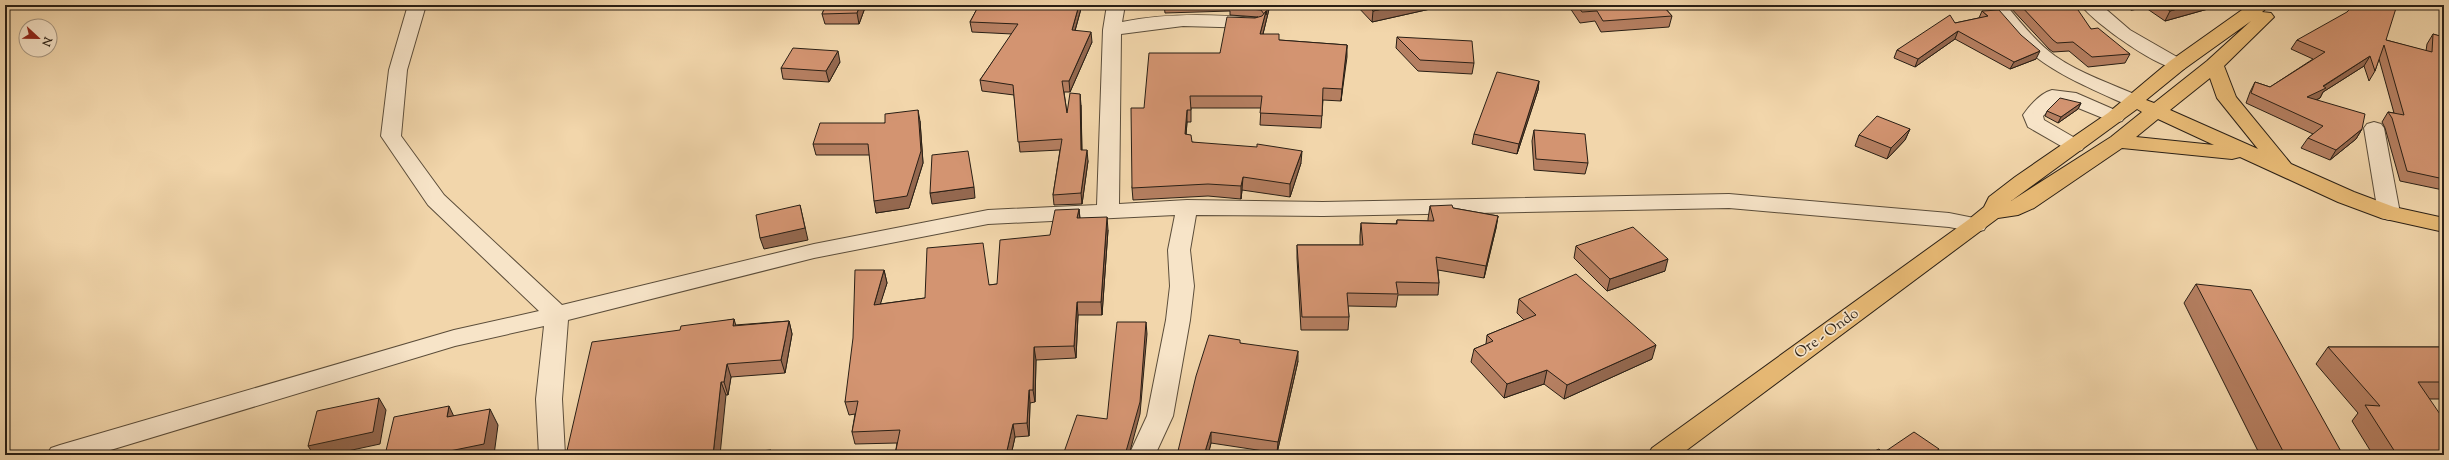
<svg xmlns="http://www.w3.org/2000/svg" width="2449" height="460" font-family="'Sorts Mill Goudy',serif">
  <style>
    .lines { fill: none; stroke-linecap: round; stroke-linejoin: round }
    .minor-casing { stroke: #5b4d3a; stroke-width: 2 }
    .major-casing { stroke: #291f15; stroke-width: 2 }
    .minor { fill: #f7e4c8; fill-rule: evenodd }
    .major { fill: #e9bb76; fill-rule: evenodd }
    .wall { fill: #b57f61; stroke: #291f15 }
    .shaded-wall { fill: #94684f; stroke: #291f15 }
    .building { fill: #d39471; stroke: #291f15 }
    .labels { text-anchor: middle; dominant-baseline: central; stroke-width: 3.5; stroke-linejoin: round; paint-order: stroke }
    .street-label { font-size: 15px; fill: #291f15; stroke: #f7e4c8 }
  </style>
  <rect width="100%" height="100%" fill="#f2d6ab"/>
  <filter id="stains"><feTurbulence type="fractalNoise" baseFrequency=".005" numOctaves="4"/><feColorMatrix values="0 0 0 0 .2 0 0 0 0 .09 0 0 0 0 .02 0 0 0 .5 -.17"/></filter>
  <radialGradient id="worn" r=".72"><stop offset=".6" stop-color="#630" stop-opacity="0"/><stop offset="1" stop-color="#630" stop-opacity=".3"/></radialGradient>
  <g class="lines">
    <defs>
      <g id="minor">
        <path d="M408,5H426L407,70L401,136L444,195L562,305L814,244L988,210L1097,205L1103,30L1107,5H1125L1122,22C1166,13 1210,14 1255,18L1261,19L1264,23L1261,27L1255,28L1183,26L1121,34L1119,204L1187,200L1323,202L1729,194L1949,213L1984,220L1987,225L1984,230L1976,232L1949,227L1729,208L1323,216L1196,215L1190,250L1194,286L1190,320L1173,416L1155,455H1129L1147,416L1166,320L1170,286L1168,250L1175,215L988,224L814,258L568,320L562,399L565,455H539L536,399L544,326L455,346L94,455H47L51,448L60,445L454,330L539,311L428,205L381,136L389,70Z"/>
        <path d="M1988,5H2006C2021,23 2036,42 2055,56C2081,74 2112,84 2141,97L2144,101L2141,105L2134,107L2127,105C2065,77 2029,64 1988,5Z"/>
        <path d="M2081,5H2101L2130,30L2184,61L2186,65L2184,69C2164,74 2093,22 2081,5Z"/>
        <path d="M2052,90L2076,93L2122,113L2125,117L2122,121L2115,123L2066,103L2057,102L2043,116L2044,120L2082,142L2085,146L2082,150L2075,152L2068,150L2028,127L2023,115C2030,105 2041,93 2052,90Z"/>
        <path d="M2374,122L2381,124L2384,128L2400,213L2397,218L2389,220L2381,218L2378,213L2364,128L2367,124Z"/>
      </g>
      <path id="major" d="M2249,5H2270L2262,12L2271,13L2274,17L2224,66L2236,97L2291,164L2354,192L2394,207L2444,218V232L2381,218L2338,202L2240,157L2232,159L2122,148L2034,208L2018,215L1998,218L1680,455H1648L1652,448L1968,220L1984,207L1989,197L2015,177L2108,113L2170,61ZM2251,21L2207,61L2154,103L2146,100L2184,69ZM2210,78L2217,98L2258,149L2170,110ZM2137,109L2142,112L2111,137L2011,201ZM2158,119L2214,145L2136,137Z"/>
    </defs>
    <!-- minor casing -->
    <use href="#minor" class="minor-casing"/>
    <!-- major casing -->
    <use href="#major" class="major-casing"/>
    <!-- minor -->
    <use href="#minor" class="minor"/>
    <!-- major -->
    <use href="#major" class="major"/>
  </g>
  <!-- wall -->
  <g class="wall">
    <path d="M826,5H866L859,24H825L822,14Z"/>
    <path d="M979,5H1082L1075,31L1092,42L1070,92H1064L1067,113L1081,105L1082,150L1088,161L1082,204L1054,205L1053,195L1060,150L1020,152L1014,95L982,91L980,80L1012,34L972,32L970,22Z"/>
    <path d="M1164,5H1270L1263,34L1279,40L1347,45L1341,101L1323,100L1321,128L1260,125L1261,108H1191V122H1187L1186,135L1192,142L1301,163L1290,197L1242,190L1241,199L1208,196L1133,200L1132,188L1144,108L1220,53L1255,18L1258,17L1230,15V11L1165,13Z"/>
    <path d="M1356,5H1448L1372,22Z"/>
    <path d="M1568,5H1703L1665,8L1672,16L1669,27L1601,32L1595,21L1580,23Z"/>
    <path d="M2008,5H2071L2091,29L2130,54L2125,63L2088,67L2069,51L2053,52L2049,49Z"/>
    <path d="M2124,5H2216L2215,7L2165,21L2146,8L2131,10Z"/>
    <path d="M1982,11L2036,59L2010,69L1955,39L1915,67L1894,58L1897,50L1955,23L1979,18Z"/>
    <path d="M2444,28V194L2443,190L2400,181L2385,128L2382,122L2388,112L2394,113L2379,59L2375,71L2369,81L2364,66L2323,92L2320,98L2316,100L2362,129L2356,139L2330,160L2301,148L2308,138L2313,134L2246,103L2250,92L2255,82L2270,87L2313,59L2291,49L2297,40H2386L2426,51L2427,44L2433,34L2442,37V31Z"/>
    <path d="M1397,37L1474,63L1472,74L1418,71L1396,48Z"/>
    <path d="M840,62L829,82L783,79L781,68Z"/>
    <path d="M1539,81L1538,90L1517,154L1472,144L1474,134Z"/>
    <path d="M2081,103L2078,109L2058,123L2045,116L2047,111Z"/>
    <path d="M920,121L923,163L909,208L876,213L870,155H816L813,144L885,123Z"/>
    <path d="M1910,129L1905,140L1887,159L1855,146L1859,135Z"/>
    <path d="M1534,130L1588,163L1585,174L1534,170L1532,141Z"/>
    <path d="M1430,206L1453,208L1498,216L1496,228L1484,278L1438,270L1439,283L1438,295H1398L1396,307L1348,306L1349,317L1348,330H1301L1297,258V245H1360V236L1361,223L1396,224L1397,220L1428,221V219Z"/>
    <path d="M1079,209L1080,218L1108,230L1102,315H1078L1076,358L1036,360L1035,402L1030,403L1029,436L1015,437L1011,455H895L897,443L855,444L852,432L855,414L849,415L845,402L884,270L887,283L880,304L925,298L989,285L997,284Z"/>
    <path d="M1576,246L1665,271L1607,291L1574,258Z"/>
    <path d="M2196,284L2343,455H2260L2184,303Z"/>
    <path d="M1519,299L1652,359L1564,399L1544,384L1504,398L1471,362L1474,349L1486,344L1487,335L1524,320L1517,313Z"/>
    <path d="M734,319L735,325L789,321L792,334L785,373L731,377L728,395H726L680,330Z"/>
    <path d="M1240,343L1298,361L1277,453L1211,443L1208,455H1179L1178,451Z"/>
    <path d="M2328,347H2444V399H2429L2444,455H2373L2352,421L2358,413L2316,364Z"/>
  </g>
  <!-- shaded-wall -->
  <g class="shaded-wall">
    <path d="M860,5H866L859,24L857,13Z"/>
    <path d="M1079,5H1082L1072,41V30Z"/>
    <path d="M1268,5H1270L1260,46V34L1266,11Z"/>
    <path d="M1401,5H1448L1372,22L1373,11Z"/>
    <path d="M2134,5H2147L2146,8L2131,10Z"/>
    <path d="M2191,5H2216L2215,7L2165,21L2170,11Z"/>
    <path d="M1958,31L1955,39L1915,67L1918,59Z"/>
    <path d="M1091,32L1092,42L1070,92L1069,81Z"/>
    <path d="M1347,45V57L1341,101L1342,89Z"/>
    <path d="M838,51L840,62L829,82L826,71Z"/>
    <path d="M2040,51L2036,59L2010,69L2014,62Z"/>
    <path d="M2370,56L2364,66L2323,92L2320,98L2301,107L2307,97Z"/>
    <path d="M1539,81L1538,90L1517,154L1519,144Z"/>
    <path d="M1080,94L1081,105L1082,161L1081,150Z"/>
    <path d="M2081,103L2078,109L2058,123L2061,117Z"/>
    <path d="M918,110L920,121L923,163L909,208L876,213L874,201Z"/>
    <path d="M1187,110V122L1185,147V134Z"/>
    <path d="M1910,129L1905,140L1887,159L1891,148Z"/>
    <path d="M2362,129L2356,139L2330,160L2336,150Z"/>
    <path d="M1087,150L1088,161L1082,204L1081,193Z"/>
    <path d="M1302,151L1301,163L1290,197V184Z"/>
    <path d="M1243,177L1242,190L1241,199V186Z"/>
    <path d="M974,187L975,198L932,204L930,193Z"/>
    <path d="M800,205L808,240L764,249L760,238Z"/>
    <path d="M1079,209L1080,221L1077,218Z"/>
    <path d="M1498,216L1496,228L1484,278L1486,266Z"/>
    <path d="M1107,217L1108,230L1102,315L1101,302Z"/>
    <path d="M1668,259L1665,271L1607,291L1610,279Z"/>
    <path d="M884,270L887,283L876,318L874,305Z"/>
    <path d="M1077,302L1078,315L1076,358L1074,346Z"/>
    <path d="M734,319L738,333L733,326Z"/>
    <path d="M789,321L792,334L785,373L781,360Z"/>
    <path d="M1146,322L1147,334L1140,414L1129,455H1125Z"/>
    <path d="M1656,345L1652,359L1564,399L1567,385Z"/>
    <path d="M1034,347L1036,360L1035,402L1033,390Z"/>
    <path d="M1298,351V361L1277,453L1278,442Z"/>
    <path d="M727,364L731,377L728,395L724,382Z"/>
    <path d="M1547,370L1544,384L1504,398L1507,384Z"/>
    <path d="M721,382L726,395L720,455H713Z"/>
    <path d="M1029,390L1030,403L1029,436L1027,423Z"/>
    <path d="M379,398L386,410L380,444L329,455H314L308,446Z"/>
    <path d="M449,406L457,423L447,417Z"/>
    <path d="M490,409L498,425L494,455H430Z"/>
    <path d="M1013,424L1015,437L1011,455H1006Z"/>
    <path d="M1211,432V443L1208,455H1204Z"/>
    <path d="M1939,449L1936,455H1931Z"/>
  </g>
  <!-- building -->
  <g class="building">
    <path d="M826,5H860L857,13L822,14Z"/>
    <path d="M979,5H1079L1072,30L1091,32L1069,81H1062L1067,113L1070,93L1080,94L1081,150H1087L1081,193L1053,195L1062,139L1018,142L1013,85L980,80L1018,24L970,22Z"/>
    <path d="M1231,5H1268L1266,15V11L1264,14L1261,10L1230,7Z"/>
    <path d="M1367,5H1401L1373,11Z"/>
    <path d="M1577,5H1662L1672,16L1603,21L1597,11L1582,12Z"/>
    <path d="M2020,5H2071L2073,7H2076L2091,29L2098,28L2130,54L2092,57L2073,42L2057,43L2053,40Z"/>
    <path d="M2161,5H2191L2170,11Z"/>
    <path d="M2354,5H2397L2386,40L2432,52L2433,34L2444,37V179L2407,171L2392,118L2388,112L2404,115L2384,45L2375,71L2370,56L2323,86L2326,88L2307,97L2365,114L2362,129L2336,150L2308,138L2323,126L2251,93L2255,82L2270,87L2325,52L2297,40L2347,12Z"/>
    <path d="M1999,10L2021,35L2040,51L2014,62L1958,31L1918,59L1897,50L1950,15L1955,23L1988,16L1982,11Z"/>
    <path d="M1266,11L1260,34H1279V40L1347,45L1342,89L1323,88L1322,116L1260,113L1262,96H1190L1191,110H1187L1185,134L1191,135L1192,142L1257,147V144L1302,151L1290,184L1243,177L1241,186L1208,184L1132,188L1131,108H1144L1149,53H1220L1227,17L1255,18L1262,16Z"/>
    <path d="M1397,37L1472,41L1474,63L1420,60Z"/>
    <path d="M793,48L838,51L826,71L781,68Z"/>
    <path d="M1497,72L1539,81L1519,144L1474,134Z"/>
    <path d="M2060,98L2081,103L2061,117L2047,111Z"/>
    <path d="M918,110L921,151L907,196L874,201L868,144H813L820,123H885V114Z"/>
    <path d="M1877,116L1910,129L1891,148L1859,135Z"/>
    <path d="M1534,130L1585,134L1588,163L1536,159Z"/>
    <path d="M968,151L974,187L930,193L932,155Z"/>
    <path d="M800,205L805,228L760,238L756,215Z"/>
    <path d="M1452,205L1453,208L1498,216L1486,266L1436,257L1439,283L1396,282L1398,294L1347,293L1349,317H1302L1297,245H1363L1361,223L1397,224V220L1434,221L1430,206Z"/>
    <path d="M1079,209L1077,218L1107,217L1101,302H1077L1074,346L1034,347L1033,390H1029L1027,423L1013,424L1006,455H895L900,430L852,432L858,401L845,402L853,338L855,270H884L874,305L925,298L927,248L983,243L989,285L997,284L1000,240L1050,235L1055,210Z"/>
    <path d="M1633,227L1668,259L1610,279L1576,246Z"/>
    <path d="M1576,274L1656,345L1567,385L1547,370L1507,384L1474,349L1493,341L1487,335L1536,315L1519,299Z"/>
    <path d="M2196,284L2251,290L2343,455H2285Z"/>
    <path d="M734,319L733,326L789,321L781,360L727,364L724,382H721L713,455H566L592,342L680,330L681,326Z"/>
    <path d="M1117,322H1146L1140,402L1125,455H1063L1077,415L1107,419Z"/>
    <path d="M1209,335L1240,340V343L1298,351L1278,442L1211,432L1204,455H1201L1178,451L1196,376Z"/>
    <path d="M2328,347H2444V382H2418L2444,420V455H2397L2365,405L2380,406Z"/>
    <path d="M379,398L373,432L308,446L317,411Z"/>
    <path d="M449,406L447,417L490,409L484,444L430,455H385L394,417Z"/>
    <path d="M1914,432L1939,449L1931,455H1866L1879,449L1883,453Z"/>
    <path d="M771,450L770,455H720Z"/>
  </g>
  <g class="labels">
    <!-- street labels -->
    <g class="street-label">
      <text transform="translate(1827 334) rotate(-36)">Ore - Ondo</text>
    </g>
  </g>
  <!-- margin -->
  <rect width="2449" height="460" fill="none" stroke="#f2d6ab" stroke-width="20"/>
  <rect x="6" y="6" width="2437" height="448" fill="none" stroke="#291f15" stroke-width="2"/>
  <rect x="10" y="10" width="2429" height="440" fill="none" stroke="#291f15"/>
  <!-- north arrow -->
  <g transform="translate(38 38) rotate(112)"><circle r="19" fill="#f7e4c8" stroke="#a59580"/>
  <path d="M0-3L7 15L0 10L-7 15Z" fill="#8f2418"/>
  <text y="-6" font-size="11" font-weight="bold" text-anchor="middle" fill="#291f15">N</text>
  </g>
  <rect width="100%" height="100%" filter="url(#stains)"/>
  <rect width="100%" height="100%" fill="url(#worn)"/>
</svg>
